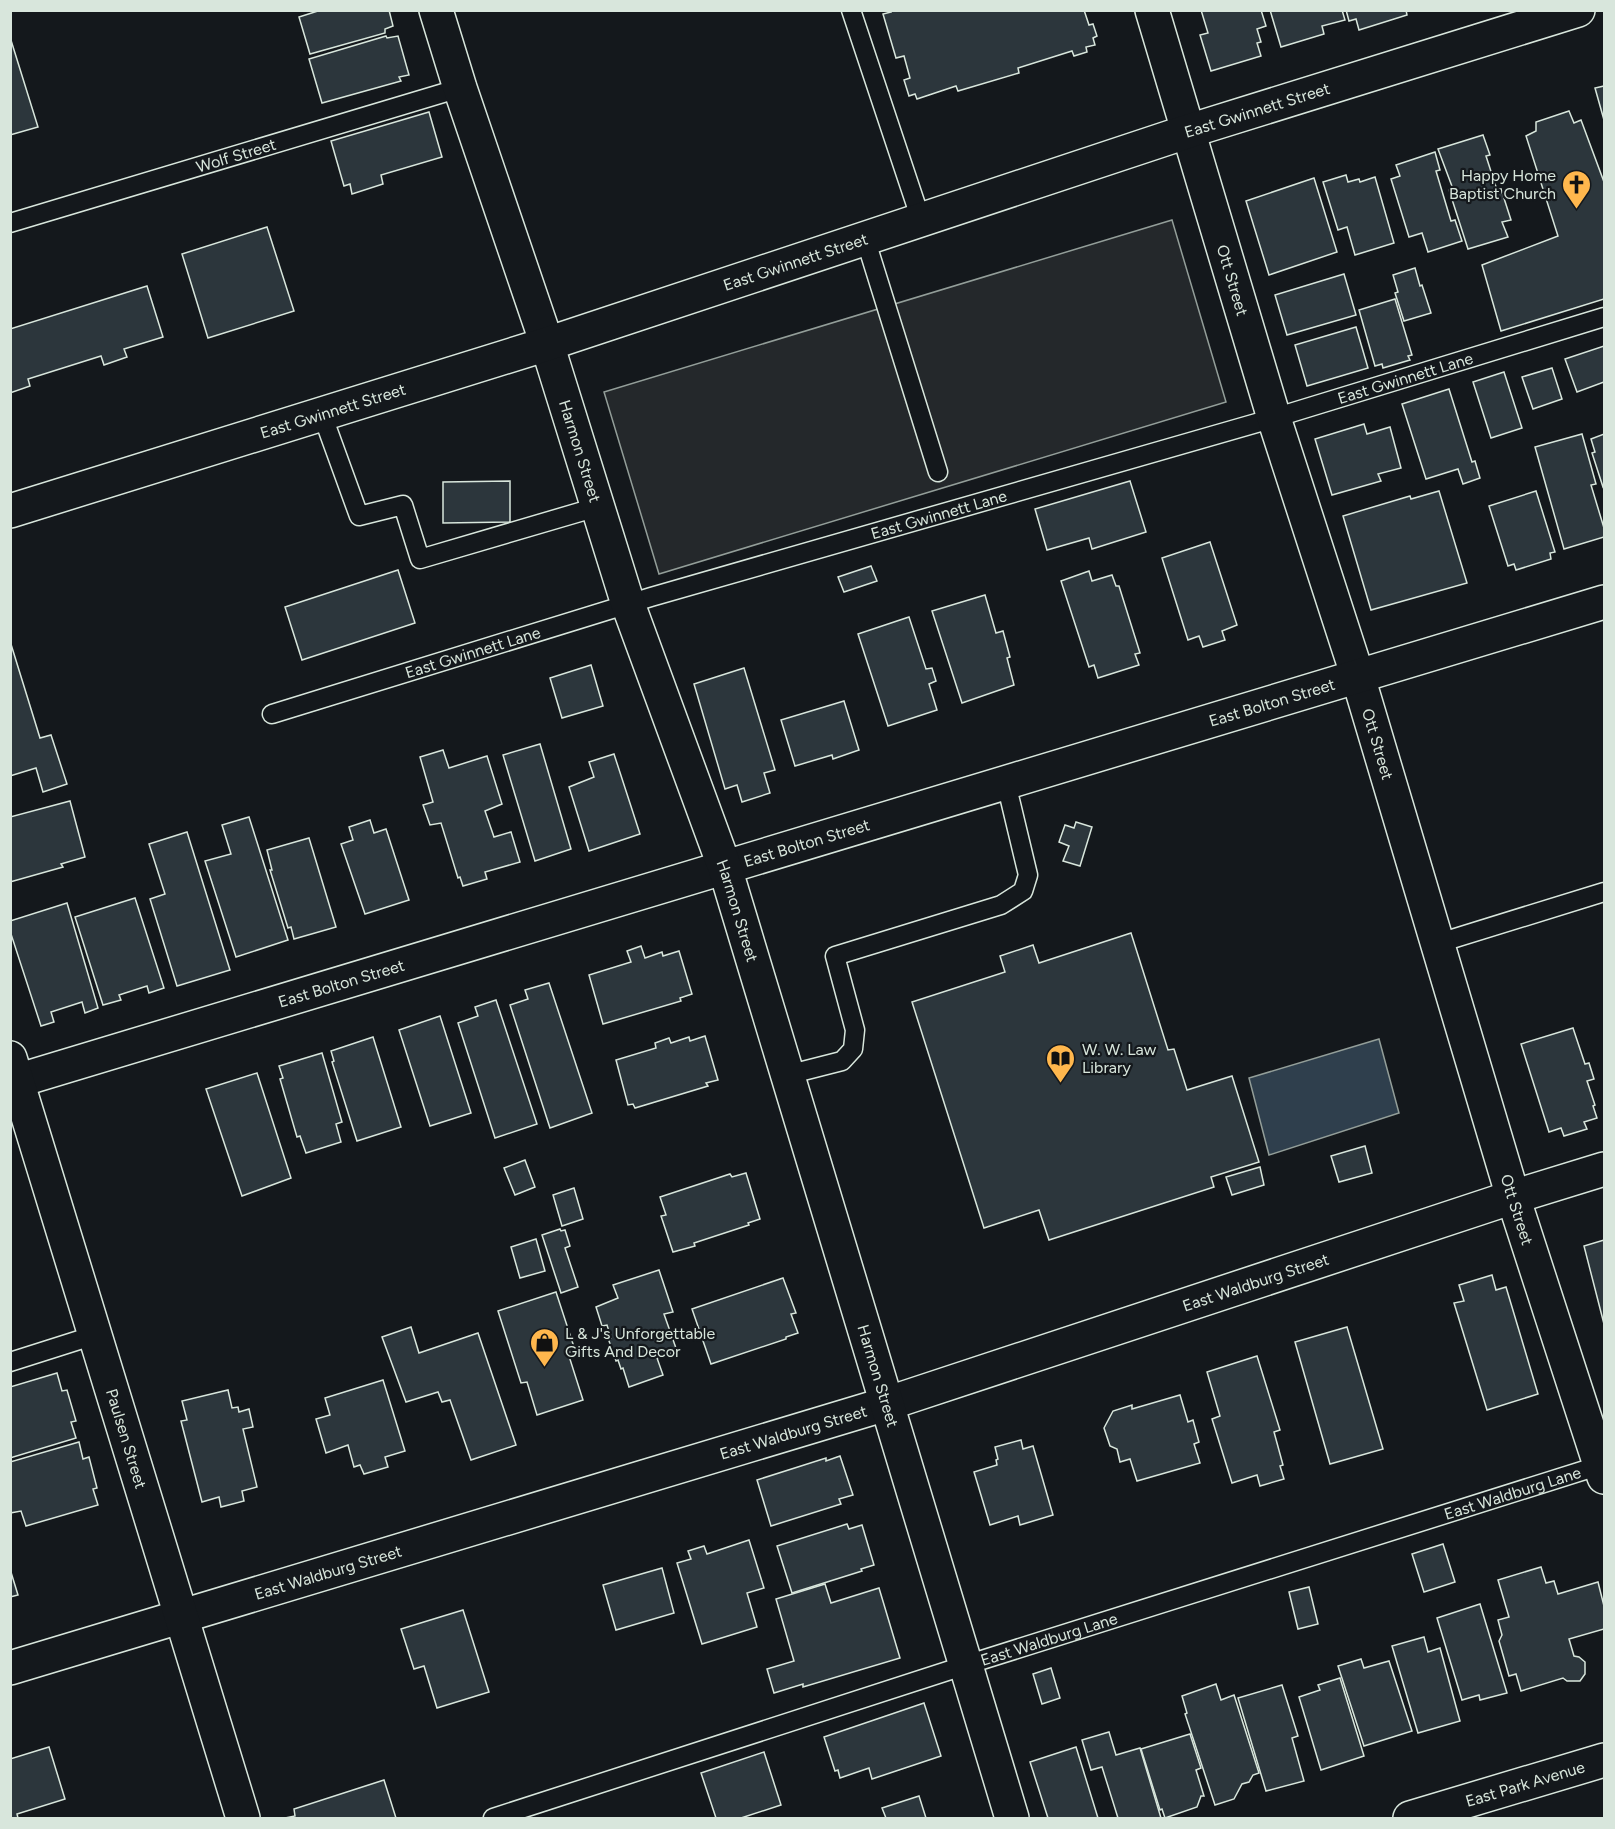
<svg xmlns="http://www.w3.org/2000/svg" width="1615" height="1829" font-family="Figtree,sans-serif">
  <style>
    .parking { fill: #24282b; stroke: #939e99; stroke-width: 1.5 }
    .water { fill: #2f3f4d; stroke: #939e99; stroke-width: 1.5 }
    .building { fill: #2c363c; stroke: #d8e6dc; stroke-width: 1.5 }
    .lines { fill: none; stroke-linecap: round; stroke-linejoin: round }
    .service-casing { stroke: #d8e6dc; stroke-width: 21 }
    .minor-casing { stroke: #d8e6dc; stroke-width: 36 }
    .tertiary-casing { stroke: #d8e6dc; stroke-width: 36 }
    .secondary-casing { stroke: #d8e6dc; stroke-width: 36 }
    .service { stroke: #14181c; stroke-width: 18 }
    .minor { stroke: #14181c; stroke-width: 33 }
    .tertiary { stroke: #14181c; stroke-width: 33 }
    .secondary { stroke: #14181c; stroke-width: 33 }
    .labels { text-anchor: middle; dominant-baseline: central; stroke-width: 4.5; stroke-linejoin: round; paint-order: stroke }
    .street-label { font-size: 16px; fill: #d8e6dc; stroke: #14181c }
    .poi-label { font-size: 16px; fill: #d8e6dc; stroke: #14181c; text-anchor: start }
  </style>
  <rect width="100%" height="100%" fill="#14181c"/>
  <!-- parking -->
  <path class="parking" d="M1172,220L1226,402L659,574L604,392Z"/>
  <!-- water -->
  <path class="water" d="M1379,1039L1399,1113L1269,1155L1249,1078Z"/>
  <!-- building -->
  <g class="building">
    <path d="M321,10H389L393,26L385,29V33L310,54L299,17Z"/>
    <path d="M890,10H1084L1089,25L1093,24L1097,36L1093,38L1095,45L1086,47L1087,52L1074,56L1072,51L1018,68L1019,73L958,91L956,86L917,99L915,94L909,96L904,80L910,78L904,56L896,58L883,14L891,12Z"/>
    <path d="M1201,10H1261L1266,26L1257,29L1261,42L1257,43L1261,56L1211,71L1200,35L1208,33Z"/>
    <path d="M1270,10H1342L1345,20L1322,26L1324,34L1281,47Z"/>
    <path d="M1346,10H1406L1407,15L1359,30L1356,19L1349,21Z"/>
    <path d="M386,36L387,38L398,36L409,75L399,77L401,81L322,103L309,59Z"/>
    <path d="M10,37L38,127L10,135Z"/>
    <path d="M1604,86V120L1595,88Z"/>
    <path d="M1569,111L1574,123L1581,120L1604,182V299L1501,331L1482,265L1558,236L1526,136L1536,131V122Z"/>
    <path d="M429,112L442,157L381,175L383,184L352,194L350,184L344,186L331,141Z"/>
    <path d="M1483,135L1490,155L1486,156L1497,190L1501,189L1511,220L1502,222L1508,237L1468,249L1449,190L1453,189L1438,149Z"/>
    <path d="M1435,152L1440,170L1436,171L1451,221L1455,220L1462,241L1428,252L1422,233L1409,237L1391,179L1400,176L1396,165Z"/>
    <path d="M1346,175L1348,182L1359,179L1360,182L1375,177L1394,243L1355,255L1347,227L1338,230L1323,182Z"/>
    <path d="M1314,178L1337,252L1269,275L1246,201Z"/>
    <path d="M267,227L294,311L208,338L182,254Z"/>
    <path d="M1415,268L1420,286L1422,285L1431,313L1404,321L1395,293L1398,292L1393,275Z"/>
    <path d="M1344,274L1356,315L1287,335L1275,295Z"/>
    <path d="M147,286L163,337L124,349L127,357L104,365L101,356L28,379L30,386L10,393V329Z"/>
    <path d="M1395,299L1412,355L1408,356L1410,360L1383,368L1382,364L1375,366L1359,310Z"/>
    <path d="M1356,327L1368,368L1307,386L1295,345Z"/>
    <path d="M1604,346V382L1577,392L1565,359Z"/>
    <path d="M1552,368L1562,399L1533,409L1522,377Z"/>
    <path d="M1504,372L1522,428L1491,438L1473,382Z"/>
    <path d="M1449,389L1472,462L1475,461L1480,478L1463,484L1458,469L1426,479L1402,404Z"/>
    <path d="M1364,424L1367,434L1390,427L1401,468L1378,474L1381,481L1332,495L1315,439Z"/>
    <path d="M1582,434L1596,484L1591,485L1604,528V537L1564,549L1535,447Z"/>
    <path d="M1604,434V486L1603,487L1592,453L1595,452L1591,439Z"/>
    <path d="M510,481V522L443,523V482Z"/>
    <path d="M1130,481L1146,532L1092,549L1089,538L1047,550L1035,509Z"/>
    <path d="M1439,491L1467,583L1371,610L1343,516L1410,496L1411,499Z"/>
    <path d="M1536,491L1555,552L1550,553L1551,559L1516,570L1514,564L1508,566L1489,506Z"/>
    <path d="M1210,542L1237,625L1222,631L1225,640L1203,647L1199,636L1188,640L1162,558Z"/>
    <path d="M871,566L877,581L844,592L838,577Z"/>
    <path d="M398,570L415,623L302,660L285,607Z"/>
    <path d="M1089,571L1092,581L1112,575L1116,586H1119L1140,653L1135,654L1139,665L1098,678L1094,665L1089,667L1061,581Z"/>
    <path d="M985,595L996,633L1003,631L1010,657L1007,658L1014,685L962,703L932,611Z"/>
    <path d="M909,617L926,669L932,668L936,681L929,684L937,710L888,726L858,634Z"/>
    <path d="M10,641L40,738L51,735L67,784L43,792L36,768L10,776Z"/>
    <path d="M591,665L603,706L562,718L550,678Z"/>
    <path d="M744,668L775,770L764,773L770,793L742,802L737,785L725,789L694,684Z"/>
    <path d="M844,701L859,750L833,759L832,755L795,766L781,720Z"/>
    <path d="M540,744L571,849L535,861L503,755Z"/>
    <path d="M443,750L449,768L487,756L502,804L485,811L494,837L511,832L520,862L485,872L487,879L463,886L460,877L458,878L441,823L430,825L423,805L433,802L420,757Z"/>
    <path d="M614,754L640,834L589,851L569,787L594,777L589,762Z"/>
    <path d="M70,801L85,857L61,864L63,867L10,882V817Z"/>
    <path d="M249,817L288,940L236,957L205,861L231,854L222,825Z"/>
    <path d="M370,820L374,833L386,829L409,900L365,914L341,844L353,840L349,827Z"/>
    <path d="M1076,822L1092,827L1080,866L1063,861L1069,846L1059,842L1065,825L1074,828Z"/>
    <path d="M187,832L230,970L177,986L150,899L165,894L149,844Z"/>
    <path d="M309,838L336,927L294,939L291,927L288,928L270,870H272L267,850Z"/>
    <path d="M135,898L164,988L149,993L147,986L119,995L121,1000L103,1005L75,917Z"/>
    <path d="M67,903L98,1008L85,1013L82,1002L51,1012L54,1022L41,1026L10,931V921Z"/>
    <path d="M1131,933L1168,1050L1174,1049L1187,1090L1232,1076L1259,1162L1211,1177L1214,1187L1049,1240L1039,1210L984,1228L912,1002L1005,972L1000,956L1033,945L1039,963Z"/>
    <path d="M641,946L645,958L662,952L663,956L679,951L692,994L680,998L681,1001L603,1024L589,975L631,962L627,951Z"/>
    <path d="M549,983L592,1113L550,1128L510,1005L528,999L525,990Z"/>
    <path d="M496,1000L537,1124L495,1138L458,1023L478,1016L475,1007Z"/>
    <path d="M440,1016L471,1113L430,1126L399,1030Z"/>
    <path d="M1573,1028L1585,1064L1589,1063L1594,1079L1587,1081L1595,1105L1593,1106L1597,1118L1584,1122L1587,1129L1564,1136L1561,1128L1549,1132L1521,1044Z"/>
    <path d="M705,1036L718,1080L706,1083L708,1086L635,1108L633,1104L628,1105L616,1060L656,1048L655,1043L669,1038L671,1043L689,1037L690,1041Z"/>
    <path d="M373,1037L401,1127L357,1141L332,1062L334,1061L331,1051Z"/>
    <path d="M322,1053L342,1122L336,1124L341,1142L306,1153L300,1136L297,1137L280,1079L283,1078L279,1066Z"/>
    <path d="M257,1073L291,1178L242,1196L206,1089Z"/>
    <path d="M1365,1146L1372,1173L1339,1182L1331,1156Z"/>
    <path d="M525,1160L535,1187L515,1195L504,1168Z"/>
    <path d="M1260,1167L1264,1185L1232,1195L1226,1177Z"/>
    <path d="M746,1173L760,1219L748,1223L749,1225L694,1243L695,1246L673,1252L661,1216L666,1215L660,1197L730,1174L732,1177Z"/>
    <path d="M574,1188L583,1219L562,1226L553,1195Z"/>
    <path d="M560,1229L561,1231L565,1230L570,1246L565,1248L578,1287L561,1293L542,1235Z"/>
    <path d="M536,1239L545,1271L520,1278L511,1247Z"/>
    <path d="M1604,1240V1324L1584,1246Z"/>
    <path d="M659,1270L673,1312L664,1314L677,1351L657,1358L663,1375L629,1387L623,1368L621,1369L618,1360L616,1361L608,1338H611L607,1325L602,1326L596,1307L618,1298L613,1285Z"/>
    <path d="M1492,1275L1496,1290L1506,1287L1538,1394L1487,1410L1454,1303L1464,1301L1459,1285Z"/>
    <path d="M783,1278L796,1313L791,1314L798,1333L786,1337V1339L711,1364L692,1309Z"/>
    <path d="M556,1292L575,1350L568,1353L583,1400L537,1415L527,1382L521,1383L498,1311Z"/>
    <path d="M411,1327L419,1353L478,1333L516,1445L471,1460L450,1400L442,1402L438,1392L406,1402L382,1337Z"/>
    <path d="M1347,1327L1383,1449L1330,1464L1295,1342Z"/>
    <path d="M1257,1356L1280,1430L1274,1432L1283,1465L1280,1466L1284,1479L1260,1486L1257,1475L1232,1483L1212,1419L1220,1416L1207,1372Z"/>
    <path d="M57,1373L62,1391L67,1390L76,1421L71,1422L76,1438L10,1458V1387Z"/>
    <path d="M383,1380L405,1451L385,1457L388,1467L364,1474L360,1465L354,1467L348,1445L326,1453L316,1419L330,1415L325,1398Z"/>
    <path d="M228,1390L232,1408L238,1407L239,1412L249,1409L253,1427L243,1429L257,1487L242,1491L244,1501L221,1507L219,1497L202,1502L181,1421L187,1420L182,1401Z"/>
    <path d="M1180,1395L1188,1422L1193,1420L1199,1442L1194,1444L1200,1463L1137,1481L1130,1459L1120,1462L1117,1449L1110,1446L1104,1428L1113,1411L1132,1405V1409Z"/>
    <path d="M1021,1440L1023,1449L1033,1446L1053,1515L1020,1525L1018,1516L990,1525L974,1472L997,1465L996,1460L998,1459L995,1447Z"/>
    <path d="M79,1442L83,1459L89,1457L97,1488L93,1489L98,1505L26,1526L21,1511L10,1513V1462Z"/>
    <path d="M840,1456L853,1495L839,1499L841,1504L771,1526L757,1480L826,1458V1461Z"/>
    <path d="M847,1524L849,1529L862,1525L874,1565L861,1569L862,1571L792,1593L777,1546Z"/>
    <path d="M749,1540L764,1588L747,1593L757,1627L702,1644L677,1563L691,1559L688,1551L704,1546L707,1554Z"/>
    <path d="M1443,1544L1455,1582L1424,1592L1412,1554Z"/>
    <path d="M1541,1567L1546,1583L1554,1581L1558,1594L1598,1582L1604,1606V1629L1569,1639L1574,1656L1579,1657L1585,1662V1674L1580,1681H1567L1563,1678L1521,1691L1516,1674L1509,1676L1499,1641L1502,1635L1498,1620L1509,1617L1498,1580Z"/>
    <path d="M662,1568L674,1613L616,1630L603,1585Z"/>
    <path d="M10,1569L18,1595L10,1597Z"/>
    <path d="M825,1584L831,1603L879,1588L900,1658L803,1687V1684L774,1693L767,1669L794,1661L776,1599Z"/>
    <path d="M1309,1587L1318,1624L1298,1629L1289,1592Z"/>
    <path d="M1480,1604L1507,1693L1480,1700L1479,1695L1462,1700L1437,1618Z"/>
    <path d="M463,1610L489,1692L437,1708L424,1666L414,1669L401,1629Z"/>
    <path d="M1424,1637L1428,1652L1440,1648L1460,1721L1418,1733L1392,1646Z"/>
    <path d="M1361,1659L1364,1668L1389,1661L1412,1731L1364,1746L1338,1666Z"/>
    <path d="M1051,1668L1060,1698L1042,1704L1033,1674Z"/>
    <path d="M1340,1678L1364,1756L1321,1770L1299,1697L1320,1690L1318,1685Z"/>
    <path d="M1216,1684L1221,1700L1234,1695L1259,1773L1253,1775L1249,1782L1242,1784L1234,1799L1215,1805L1185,1714L1187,1713L1182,1696Z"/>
    <path d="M1282,1685L1298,1736L1292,1738L1304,1781L1266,1791L1238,1698Z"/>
    <path d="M924,1703L941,1756L872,1779L869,1768L840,1778L838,1770L835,1771L824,1737Z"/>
    <path d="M1109,1732L1116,1755L1140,1748L1161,1818H1118L1102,1767L1091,1770L1082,1740Z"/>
    <path d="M1190,1734L1201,1768L1196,1770L1204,1796H1201L1197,1807L1165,1818L1162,1809L1160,1810L1141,1749Z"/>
    <path d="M49,1747L65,1799L17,1814L18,1818H10V1759Z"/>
    <path d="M1076,1747L1098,1818H1048L1030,1762Z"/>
    <path d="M764,1752L781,1805L741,1818H716L701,1773Z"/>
    <path d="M384,1780L396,1818H285L295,1816L294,1809Z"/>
    <path d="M919,1796L926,1818H886L882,1808Z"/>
  </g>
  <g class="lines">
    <defs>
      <g id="service">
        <path d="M851,10L921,220"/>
        <path id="s1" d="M10,223L460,88"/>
        <path d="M865,238L938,472"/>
        <path d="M322,414L359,516L403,505L420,559L597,507"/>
        <path id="s2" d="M272,714L651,597L1274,418L1604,317"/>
        <path d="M1439,943L1604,892"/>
        <path d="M787,1075L842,1061L853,1049L855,1030L835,956L1001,905L1023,891L1028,875L1006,783"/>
        <path d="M10,1362L95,1335"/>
        <path id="s3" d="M493,1818L966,1665L1604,1464"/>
      </g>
      <g id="minor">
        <path id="s4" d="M1152,10L1274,418L1358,677L1513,1197L1604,1477"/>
        <path id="s5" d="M10,1083L1604,602"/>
        <path id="s6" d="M10,1668L886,1404L1513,1197L1604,1169"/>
        <path id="s7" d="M1410,1818L1604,1760"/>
      </g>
      <g id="tertiary">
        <path id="s8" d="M10,1058L243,1818"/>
      </g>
      <g id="secondary">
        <path id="s9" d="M436,10L460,88L547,344L628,604L725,868L1012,1818"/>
        <path id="s10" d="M10,511L547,344L1189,131L1578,10"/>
      </g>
    </defs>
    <!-- service casing -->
    <use href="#service" class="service-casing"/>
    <!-- minor casing -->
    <use href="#minor" class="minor-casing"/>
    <!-- tertiary casing -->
    <use href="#tertiary" class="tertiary-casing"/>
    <!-- secondary casing -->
    <use href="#secondary" class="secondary-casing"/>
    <!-- service -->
    <use href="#service" class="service"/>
    <!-- minor -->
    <use href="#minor" class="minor"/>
    <!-- tertiary -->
    <use href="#tertiary" class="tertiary"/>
    <!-- secondary -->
    <use href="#secondary" class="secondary"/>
  </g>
  <!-- icons -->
  <defs>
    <symbol id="church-pin" viewBox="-11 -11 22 30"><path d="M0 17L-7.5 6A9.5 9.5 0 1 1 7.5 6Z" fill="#ffb74d" stroke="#14181c"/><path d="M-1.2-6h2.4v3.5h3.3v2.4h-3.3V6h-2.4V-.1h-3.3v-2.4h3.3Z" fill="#111"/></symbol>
    <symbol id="library-pin" viewBox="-11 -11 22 30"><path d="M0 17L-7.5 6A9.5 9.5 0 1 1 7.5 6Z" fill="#ffb74d" stroke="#14181c"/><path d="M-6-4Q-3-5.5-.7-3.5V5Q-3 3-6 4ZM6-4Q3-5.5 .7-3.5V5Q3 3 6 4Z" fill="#111"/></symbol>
    <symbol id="shop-pin" viewBox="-11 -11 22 30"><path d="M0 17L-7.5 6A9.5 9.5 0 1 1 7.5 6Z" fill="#ffb74d" stroke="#14181c"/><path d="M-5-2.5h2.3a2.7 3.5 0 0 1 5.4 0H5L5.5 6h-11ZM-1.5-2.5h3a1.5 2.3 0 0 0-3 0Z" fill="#111"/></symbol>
  </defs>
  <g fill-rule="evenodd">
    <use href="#church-pin" x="1560" y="168" width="33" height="45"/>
    <use href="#library-pin" x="1044" y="1042" width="33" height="45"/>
    <use href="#shop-pin" x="528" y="1326" width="33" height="45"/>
  </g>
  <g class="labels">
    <!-- street labels -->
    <g class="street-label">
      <text stroke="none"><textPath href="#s10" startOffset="1310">East Gwinnett Street</textPath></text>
      <text stroke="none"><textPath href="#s1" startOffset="236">Wolf Street</textPath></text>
      <text stroke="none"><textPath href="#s10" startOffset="824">East Gwinnett Street</textPath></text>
      <text stroke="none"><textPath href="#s4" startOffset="282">Ott Street</textPath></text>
      <text stroke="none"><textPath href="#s2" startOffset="1182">East Gwinnett Lane</textPath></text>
      <text stroke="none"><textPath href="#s10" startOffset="338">East Gwinnett Street</textPath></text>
      <text stroke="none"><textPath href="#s9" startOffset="464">Harmon Street</textPath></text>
      <text stroke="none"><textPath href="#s2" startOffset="696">East Gwinnett Lane</textPath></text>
      <text stroke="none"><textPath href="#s2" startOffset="210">East Gwinnett Lane</textPath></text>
      <text stroke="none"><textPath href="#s5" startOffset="1318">East Bolton Street</textPath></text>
      <text stroke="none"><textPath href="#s4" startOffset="768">Ott Street</textPath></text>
      <text stroke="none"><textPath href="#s5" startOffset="832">East Bolton Street</textPath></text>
      <text stroke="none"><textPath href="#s9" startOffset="950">Harmon Street</textPath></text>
      <text stroke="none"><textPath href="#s5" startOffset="346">East Bolton Street</textPath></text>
      <text stroke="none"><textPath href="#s4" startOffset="1254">Ott Street</textPath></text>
      <text stroke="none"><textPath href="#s6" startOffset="1304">East Waldburg Street</textPath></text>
      <text stroke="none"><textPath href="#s9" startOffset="1436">Harmon Street</textPath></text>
      <text stroke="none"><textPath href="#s6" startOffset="818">East Waldburg Street</textPath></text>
      <text stroke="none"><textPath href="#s8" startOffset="398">Paulsen Street</textPath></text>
      <text stroke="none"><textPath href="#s3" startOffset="1070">East Waldburg Lane</textPath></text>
      <text stroke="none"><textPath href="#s6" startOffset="332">East Waldburg Street</textPath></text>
      <text stroke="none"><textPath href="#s3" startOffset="584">East Waldburg Lane</textPath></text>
      <text stroke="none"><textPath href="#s7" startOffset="120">East Park Avenue</textPath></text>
    </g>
    <!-- poi labels -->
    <g class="poi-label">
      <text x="1556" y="175" text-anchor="end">Happy Home<tspan x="1556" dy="18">Baptist Church</tspan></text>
      <text x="1082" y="1049">W. W. Law<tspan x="1082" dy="18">Library</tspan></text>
      <text x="565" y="1333">L &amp; J's Unforgettable<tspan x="565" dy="18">Gifts And Decor</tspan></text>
    </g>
  </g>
  <!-- border -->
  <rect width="1615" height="1829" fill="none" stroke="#d8e6dc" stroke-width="24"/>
</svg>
